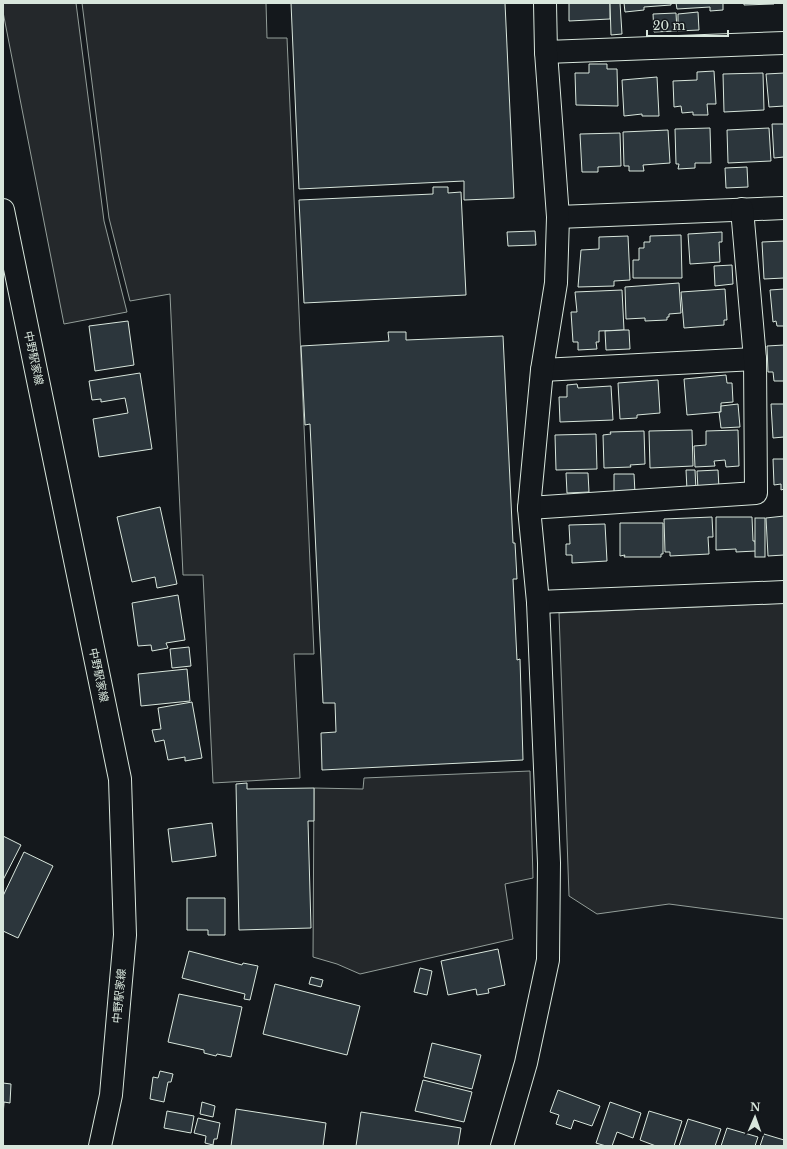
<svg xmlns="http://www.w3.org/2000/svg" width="787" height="1149" font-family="'Libre Baskerville','Noto Sans JP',serif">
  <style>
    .parking { fill: #24282b; stroke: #939e99 }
    .building { fill: #2c363c; stroke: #d8e6dc }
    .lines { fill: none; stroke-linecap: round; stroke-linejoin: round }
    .minor-casing { stroke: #d8e6dc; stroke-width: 24 }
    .major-casing { stroke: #d8e6dc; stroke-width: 24 }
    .minor { stroke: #14181c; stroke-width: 22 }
    .major { stroke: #14181c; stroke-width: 22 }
    .labels { text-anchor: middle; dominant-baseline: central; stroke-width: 3; stroke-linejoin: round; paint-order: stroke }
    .street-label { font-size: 11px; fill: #d8e6dc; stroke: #14181c }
  </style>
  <rect width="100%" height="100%" fill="#14181c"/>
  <!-- parking -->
  <g class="parking">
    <path d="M3,3H76L104,221L127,312L64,324L3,12Z"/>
    <path d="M82,3H266L267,38H287L314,654H294L300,778L213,783L203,575H183L170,294L130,301L109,218Z"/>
    <path d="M784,603V919L669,904L597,914L569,896L559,613Z"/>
    <path d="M530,771L533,878L505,884L513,939L360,974L337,964L313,957L314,788L363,789L364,778Z"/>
  </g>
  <!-- building -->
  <g class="building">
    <path d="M291,3H505L514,198L464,200V181L299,189Z"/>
    <path d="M569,3H610V19L569,21Z"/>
    <path d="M610,3H620L622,34L611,35Z"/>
    <path d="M624,3H671V5L644,7V10L625,12Z"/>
    <path d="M676,3H723V10L710,11V7L677,9Z"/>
    <path d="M744,3H774V4L744,5Z"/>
    <path d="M698,12L699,30L678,31V14Z"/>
    <path d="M676,13L677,31L654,32L653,14Z"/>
    <path d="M589,64H607V69H617L618,106L576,105L575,73H589Z"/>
    <path d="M714,71L716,104H707L708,115H693V112L682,113L681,106L674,107L673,81L697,80V72Z"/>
    <path d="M763,73L764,110L724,112L723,74Z"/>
    <path d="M784,73V106L769,107L766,74Z"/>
    <path d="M657,77L659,116H642V114L624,116L622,80Z"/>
    <path d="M772,124H784V157L774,158Z"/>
    <path d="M710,128L711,163H695V168L678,169L679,164H676L675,129Z"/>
    <path d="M769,128L771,161L728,163L727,130Z"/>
    <path d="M668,130L670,163L643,165L644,171H629V166H624L623,132Z"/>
    <path d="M620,133L621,166L598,167V172H582L580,134Z"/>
    <path d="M747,167L748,187L726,188L725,168Z"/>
    <path d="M433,187H448V193L461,192L466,295L304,303L299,200L433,194Z"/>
    <path d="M535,231L536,245L508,246L507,232Z"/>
    <path d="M722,232V242H719L720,262L690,264L688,234Z"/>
    <path d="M681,235L682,278H633V260H639V248H644V242H650V236Z"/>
    <path d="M628,236L630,280L614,281V286L578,287L581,250L599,249V237Z"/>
    <path d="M784,241V278L764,279L762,242Z"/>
    <path d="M732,265L733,284L715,286L714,266Z"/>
    <path d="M679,283L681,313L669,314V317H667V320L645,321V318L626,319L625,287Z"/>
    <path d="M725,289L727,320H724V325L684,328L681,292Z"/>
    <path d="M784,289V326H777L776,321L773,322L770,290Z"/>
    <path d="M622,290L624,330L599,331V342H596L597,349L578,350V342H573L571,312H577L575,292Z"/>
    <path d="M128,321L134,365L95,371L89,326Z"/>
    <path d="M624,330H629L630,349L606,350L605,331Z"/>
    <path d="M388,332H406V340L503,336L513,543H515L517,579H513L517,660L520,659L523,760L322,770L321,733L336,732L335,703H323L310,424L305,425L301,346L389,341Z"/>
    <path d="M784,345V381H774L773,372H768L767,346Z"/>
    <path d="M140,373L152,449L99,457L93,419L128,413L125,398L101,402V399L92,400L89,381Z"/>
    <path d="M726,375L727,383H732L733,402L721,403V412L687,415L684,379Z"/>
    <path d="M658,380L660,413L637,415V418L620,419L618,383Z"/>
    <path d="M577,384L578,388L611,386L613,420L560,422L559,397H567V385Z"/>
    <path d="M738,404L740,427L721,428L719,412H721V406Z"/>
    <path d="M771,404H784V437L773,438Z"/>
    <path d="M692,430L693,466L650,468L649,431Z"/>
    <path d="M738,430L739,466L726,467L725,460L714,461L715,466L695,467L694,446L706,445V431Z"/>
    <path d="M644,431L645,464L630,465L631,467L604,468L603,435L611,434L610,432Z"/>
    <path d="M596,434L597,469L556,470L555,435Z"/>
    <path d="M773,459H784V489L781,490V484L774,485Z"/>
    <path d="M686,470H695L696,490H687Z"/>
    <path d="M718,470L719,488L698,489L697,471Z"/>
    <path d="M566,473H588L589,492L567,493Z"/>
    <path d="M614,474H634L635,493H614Z"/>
    <path d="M160,507L177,584L157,588L155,577L132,582L117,517Z"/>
    <path d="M784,516V555L768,556L766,518Z"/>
    <path d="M712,517L713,537H708L709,554L670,556V552H665L664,519Z"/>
    <path d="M716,517H752L753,541H755L756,551L736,552V549L716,550Z"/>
    <rect x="755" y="518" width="10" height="39"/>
    <path d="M620,523H663V554H661V557H624L625,555L620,556Z"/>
    <path d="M605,524L607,561L572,563V555H566V544H570L569,525Z"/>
    <path d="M178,595L185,640L166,643L168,648L152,651L151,645L138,646L132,603Z"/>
    <path d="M189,647L191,666L172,668L170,649Z"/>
    <path d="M187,669L190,701L141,706L138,674Z"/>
    <path d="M192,702L202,758L185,761V757L168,760L164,740L155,742L152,730L161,729L158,708Z"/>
    <path d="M247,783V789L314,788V821H308L311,928L239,930L236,784Z"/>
    <path d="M212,823L216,856L172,862L168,829Z"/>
    <path d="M3,836L21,845L3,880Z"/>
    <path d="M24,852L53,866L18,938L3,931V896Z"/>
    <path d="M187,898H225V935H208V930H187Z"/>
    <path d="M498,949L505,985L488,989L489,993L477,995L476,989L448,995L441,961Z"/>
    <path d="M189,951L242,965L243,963L258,966L250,1000L244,999L245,994L182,978Z"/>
    <path d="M420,968L432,971L427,995L414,992Z"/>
    <path d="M311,977L323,980L321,987L309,984Z"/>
    <path d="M275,984L360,1006L347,1055L263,1034Z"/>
    <path d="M179,994L242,1007L231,1057L217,1054L216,1056L204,1053V1050L168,1042Z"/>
    <path d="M432,1043L481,1055L472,1089L424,1077Z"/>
    <path d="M160,1071L173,1074L171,1082H168L164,1102L150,1099L153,1077L158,1078Z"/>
    <path d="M423,1080L472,1092L464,1122L415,1111Z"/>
    <path d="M3,1083L11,1084L10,1103L4,1102L3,1116Z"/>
    <path d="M558,1090L600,1106L592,1126L574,1120L571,1129L556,1124L559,1115L550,1112Z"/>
    <path d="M202,1102L215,1106L213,1117L200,1114Z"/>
    <path d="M610,1102L641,1113L633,1138L617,1132L612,1146H606L596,1143Z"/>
    <path d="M236,1109L326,1123L323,1146H231Z"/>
    <path d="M167,1111L194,1116L191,1133L164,1128Z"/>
    <path d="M649,1111L682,1121L674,1146H656L640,1140Z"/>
    <path d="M361,1112L461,1128L458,1146H356Z"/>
    <path d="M198,1118L220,1123L217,1139H214L213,1145L205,1143L206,1136L194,1133Z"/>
    <path d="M688,1119L721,1129L715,1146H679Z"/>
    <path d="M727,1128L758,1137L755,1146H721Z"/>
    <path d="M764,1134L784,1140V1146H760Z"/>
  </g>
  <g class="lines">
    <defs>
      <g id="minor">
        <path d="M546,52L784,43"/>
        <path d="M558,217L784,208"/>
        <path d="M542,370L755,359"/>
        <path d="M529,508L756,493L755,359L742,209"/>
        <path d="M538,602L784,592"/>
        <path d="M502,1146L526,1063L548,960L549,863L538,602L529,508L542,370L556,283L558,217L546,52L545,3"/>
      </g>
      <path id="major" d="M3,210L120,779L125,935L111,1095L100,1146"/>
    </defs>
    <!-- minor casing -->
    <use href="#minor" class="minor-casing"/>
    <!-- major casing -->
    <use href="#major" class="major-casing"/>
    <!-- minor -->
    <use href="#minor" class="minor"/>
    <!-- major -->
    <use href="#major" class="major"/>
  </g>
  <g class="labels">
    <!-- street labels -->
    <g class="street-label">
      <text transform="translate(34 358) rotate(78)">中野駅家線</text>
      <text transform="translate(99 675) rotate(78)">中野駅家線</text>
      <text transform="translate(119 996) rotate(-85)">中野駅家線</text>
    </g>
  </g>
  <!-- border -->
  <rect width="787" height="1149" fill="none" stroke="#d8e6dc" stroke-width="8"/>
  <!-- north arrow -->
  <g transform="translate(755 1117) rotate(2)" stroke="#14181c" stroke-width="3" paint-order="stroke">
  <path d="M0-3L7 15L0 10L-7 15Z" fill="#d8e6dc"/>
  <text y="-6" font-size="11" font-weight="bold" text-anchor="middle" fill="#d8e6dc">N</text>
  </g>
  <!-- scale -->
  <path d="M647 30v6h81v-6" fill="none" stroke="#d8e6dc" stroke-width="2"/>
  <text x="653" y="30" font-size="12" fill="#d8e6dc" stroke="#14181c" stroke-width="3" paint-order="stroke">20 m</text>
</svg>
